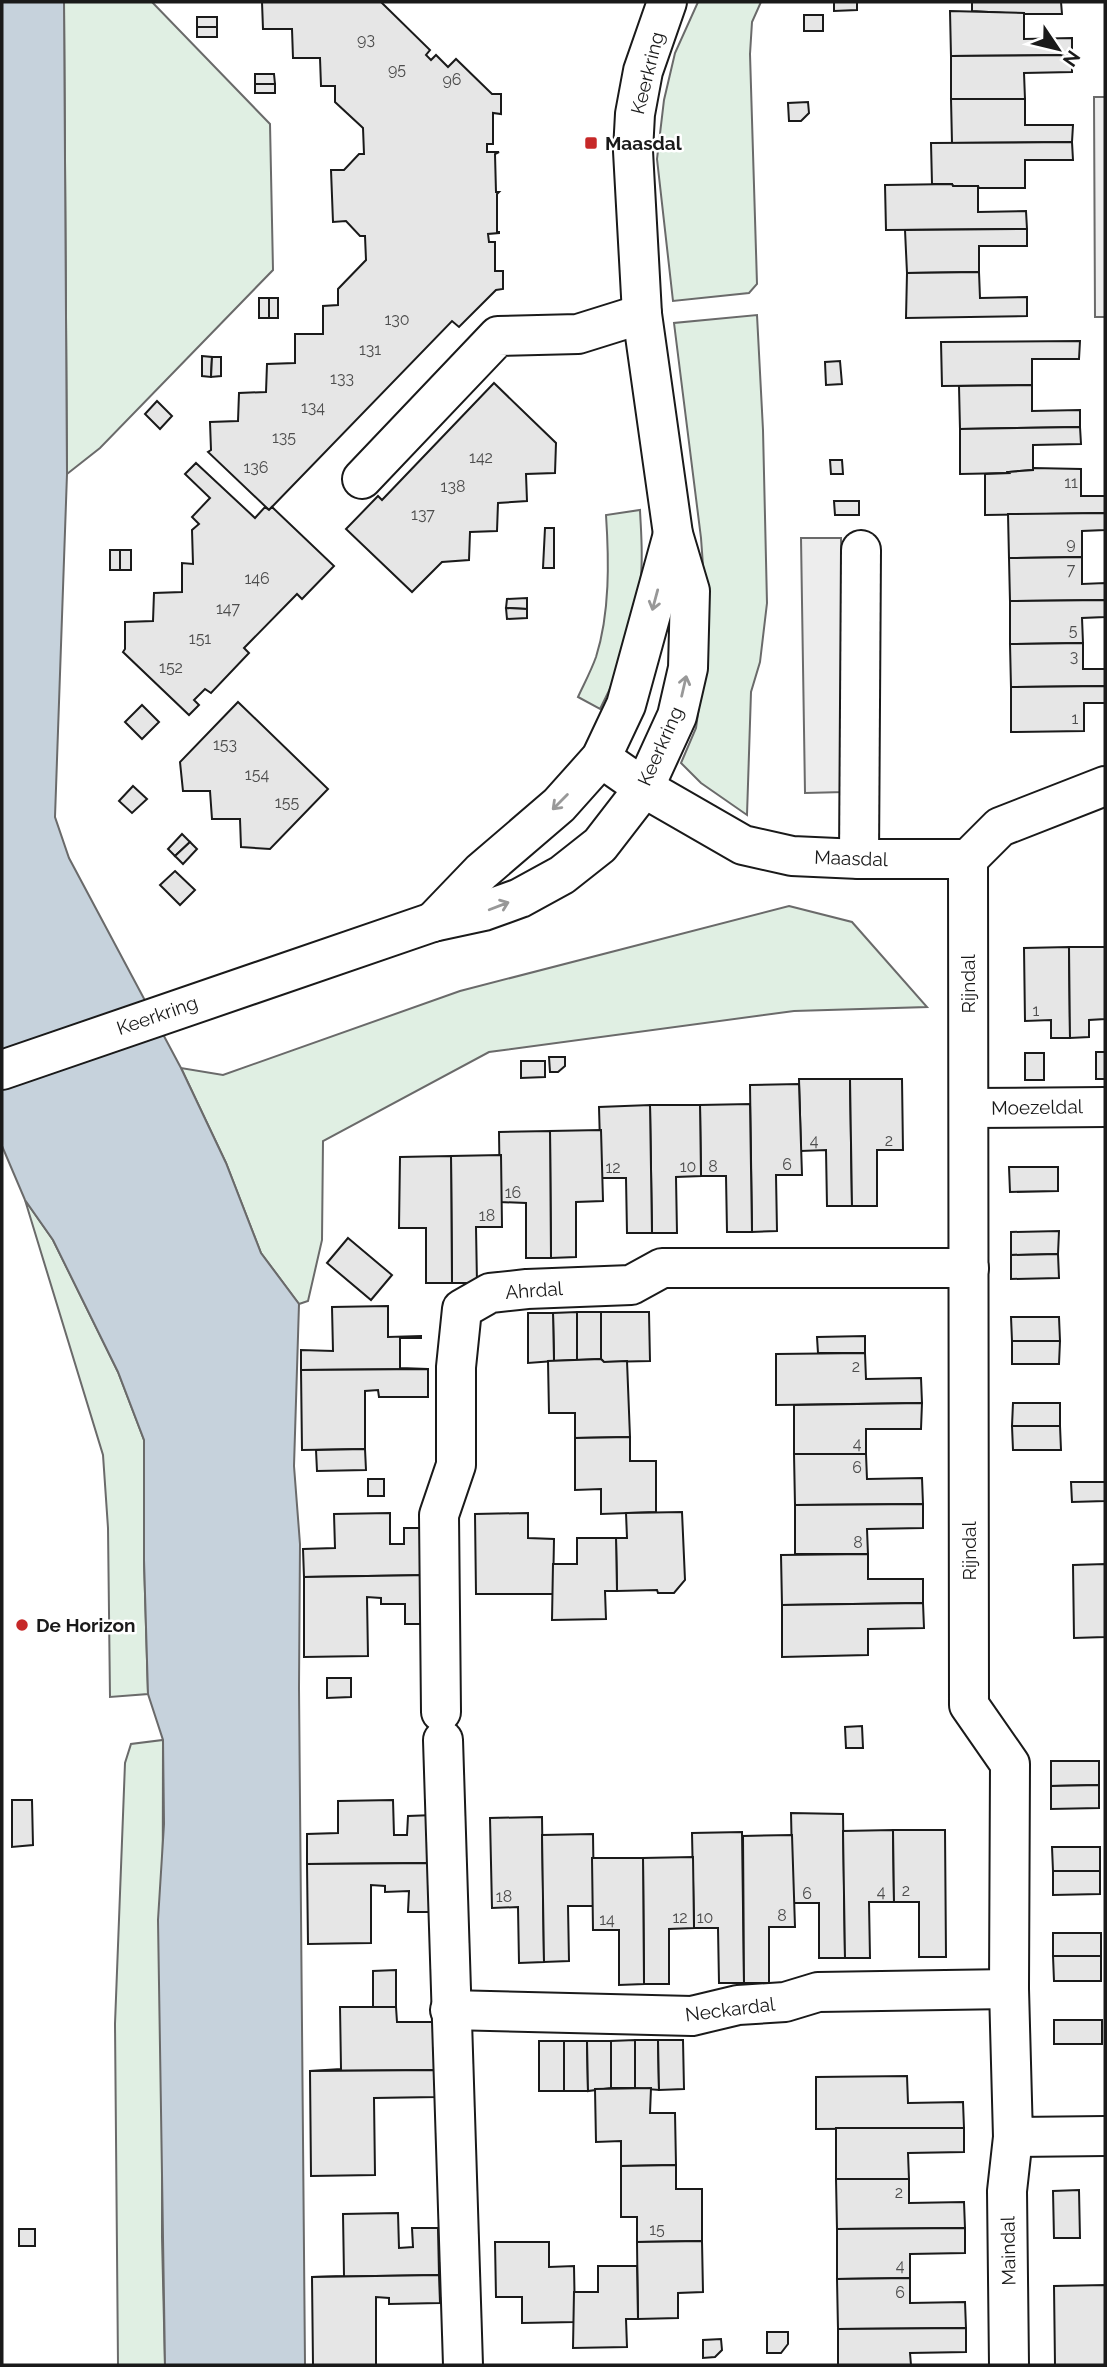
<svg xmlns="http://www.w3.org/2000/svg" width="1107" height="2367" font-family="Raleway,sans-serif">
  <style>
    .green { fill: #e0efe3; stroke: #6a6a6a; stroke-width: 2 }
    .parking { fill: #ededed; stroke: #6a6a6a; stroke-width: 2 }
    .water { fill: #c6d2dc; stroke: #6a6a6a; stroke-width: 2 }
    .building { fill: #e6e6e6; stroke: #1a1a1a; stroke-width: 2 }
    .lines { fill: none; stroke-linecap: round; stroke-linejoin: round }
    .minor-casing { stroke: #1a1a1a; stroke-width: 42 }
    .minor { stroke: #fff; stroke-width: 38 }
    .oneway { stroke: #989898 }
    .poi-dot { fill: #c62828; stroke: #fff; stroke-width: 2.5 }
    .labels { text-anchor: middle; dominant-baseline: central; stroke-width: 5; stroke-linejoin: round; paint-order: stroke }
    .number-label { font-size: 16px; fill: #4d4d4d }
    .street-label { font-size: 19px; fill: #1a1a1a; stroke: #fff }
    .poi-label { font-size: 19px; font-weight: bold; fill: #1a1a1a; stroke: #fff; text-anchor: start }
  </style>
  <rect width="100%" height="100%" fill="#fff"/>
  <!-- green -->
  <g class="green">
    <path d="M64,2H152L270,124L273,270L100,448L67,474Z"/>
    <path d="M698,2H761L752,22L750,54L757,284L749,293L673,301L657,159L664,100L675,53Z"/>
    <path d="M757,315L763,430L767,603L760,662L751,692L747,815L701,783L681,763L696,728L705,663L706,607L701,538L674,323Z"/>
    <path d="M640,510C641,532 643,553 641,575C638,621 621,668 600,709L578,697C584,684 591,671 596,657C610,613 609,560 606,515Z"/>
    <path d="M789,906L852,922L927,1007L794,1011L489,1052L323,1141L322,1240L308,1301L299,1304L261,1253L226,1163L181,1068L223,1075L460,991Z"/>
    <path d="M25,1200L53,1240L118,1372L144,1440V1560L148,1694L110,1697L108,1528L103,1455Z"/>
    <path d="M163,1740L162,2237L165,2365H118L115,2024L125,1763L131,1744Z"/>
  </g>
  <!-- parking -->
  <g class="parking">
    <path d="M1094,97H1105V317H1095Z"/>
    <path d="M801,538H841L844,792L805,793Z"/>
  </g>
  <!-- water -->
  <path class="water" d="M2,2H64L67,474L55,817L69,858L181,1068L226,1163L261,1253L299,1304L294,1466L300,1544L299,1688L305,2365H165L158,1920L164,1824L163,1740L148,1694L144,1560V1440L118,1372L53,1240L25,1200L2,1146Z"/>
  <!-- building -->
  <g class="building">
    <path d="M262,2H381L430,50L426,55L431,60L436,55L448,67L456,59L492,94H501V114L493,113V144H487V152H499L495,154L496,192H499L497,194V232H499V233L488,234L489,242H495V271H503V289L496,290L459,327L452,321L269,510L208,452L211,450L210,422L238,421L239,393L266,392L267,364L295,363V334H323V306L338,305V289L366,260L365,236H360L346,221L333,222L331,170H344L359,154H364L363,128L335,102V86H321L320,58H293L292,29H263Z"/>
    <path d="M834,2H857V10L834,11Z"/>
    <path d="M972,2H1061L1062,14H1024L972,11Z"/>
    <path d="M950,11L1024,13V39L1072,38V55L951,56Z"/>
    <rect x="804" y="15" width="19" height="16"/>
    <rect x="197" y="17" width="20" height="10"/>
    <rect x="197" y="27" width="20" height="10"/>
    <path d="M1072,55V72L1024,73L1025,99H951V56Z"/>
    <path d="M255,74H274L275,84H255Z"/>
    <rect x="255" y="84" width="20" height="9"/>
    <path d="M951,99H1025V125H1073L1072,142L952,143Z"/>
    <path d="M808,102L809,113L801,121H789L788,103Z"/>
    <path d="M1072,142L1073,160H1025V188H979L978,186H953L952,184H932L931,143Z"/>
    <path d="M952,184L953,186H978V212L1026,211L1027,229L886,230L885,185Z"/>
    <path d="M1027,229V246H979V272L907,273L905,230Z"/>
    <path d="M979,272L980,298L1027,297V316L906,318L907,273Z"/>
    <rect x="259" y="298" width="10" height="20"/>
    <rect x="269" y="298" width="9" height="20"/>
    <path d="M1080,341L1079,359H1032V385L942,386L941,342Z"/>
    <path d="M202,356L212,357L211,377L202,376Z"/>
    <path d="M212,357H221V376L211,377Z"/>
    <path d="M840,361L842,384L826,385L825,362Z"/>
    <path d="M494,383L556,443L555,473L526,474L527,501L498,503L497,531L470,532L469,560L442,562L412,592L346,529L378,496L382,500Z"/>
    <path d="M1032,385V411L1080,410V427L960,429L959,386Z"/>
    <path d="M157,401L172,416L160,429L145,414Z"/>
    <path d="M1080,427L1081,444L1033,445V470L1008,472L1009,473L960,474V429Z"/>
    <path d="M830,460H842L843,474H831Z"/>
    <path d="M196,463L255,518L265,507L269,510L272,507L334,566L302,599L297,594L244,648L249,653L211,693L205,689L194,700L199,705L189,715L123,652L125,649V622L153,621L154,593L182,592V563L193,564L192,530L199,524L192,517L210,498L185,474Z"/>
    <path d="M1033,468L1081,469V496H1105V513L985,515V474L1009,473L1008,472L1033,470Z"/>
    <path d="M834,501H859V515H835Z"/>
    <path d="M1105,513V530L1082,531V557L1009,558L1008,514Z"/>
    <path d="M545,528H554V568H543Z"/>
    <rect x="110" y="550" width="10" height="20"/>
    <rect x="120" y="550" width="11" height="20"/>
    <path d="M1082,557V584L1105,583V600L1010,601L1009,558Z"/>
    <path d="M527,598V609L506,608L507,599Z"/>
    <path d="M1105,600V617L1082,618L1083,643L1010,644V601Z"/>
    <path d="M506,608L527,609V618L507,619Z"/>
    <path d="M1083,643V669H1105V686L1011,687L1010,644Z"/>
    <path d="M1105,686V703H1084V731L1011,732V687Z"/>
    <path d="M238,702L328,789L270,849L241,847L240,819H212L210,791H183L180,762Z"/>
    <path d="M142,705L159,722L142,739L125,722Z"/>
    <path d="M133,786L147,799L132,813L119,801Z"/>
    <path d="M182,834L190,842L175,856L168,849Z"/>
    <path d="M190,842L197,849L183,864L175,856Z"/>
    <path d="M175,871L195,890L180,905L160,885Z"/>
    <path d="M1069,947L1070,1038H1051V1020L1025,1021L1024,948Z"/>
    <path d="M1069,947H1105V1019L1089,1020V1037L1070,1038Z"/>
    <rect x="1096" y="1052" width="9" height="27"/>
    <rect x="1025" y="1053" width="19" height="27"/>
    <path d="M549,1057H565V1066L558,1072H550Z"/>
    <path d="M521,1061H545V1077L521,1078Z"/>
    <path d="M799,1079H850L852,1206H827L826,1150L801,1151Z"/>
    <path d="M850,1079H902L903,1150H877V1206H852Z"/>
    <path d="M799,1084L802,1175H776L777,1231L752,1232L750,1085Z"/>
    <path d="M750,1104L752,1232H727L726,1176H701L700,1105Z"/>
    <path d="M650,1105H700L701,1176L676,1177L677,1233H652Z"/>
    <path d="M650,1105L652,1233H627L626,1178H601L599,1107Z"/>
    <path d="M601,1130L603,1201L576,1202V1257L551,1258L550,1131Z"/>
    <path d="M550,1131L551,1258H526V1203L500,1202L499,1132Z"/>
    <path d="M501,1155L502,1227H476L477,1283H452L451,1156Z"/>
    <path d="M451,1156L452,1283H426V1228H399L400,1157Z"/>
    <path d="M1009,1167H1058V1191L1010,1192Z"/>
    <path d="M1059,1231L1058,1254L1011,1255V1232Z"/>
    <path d="M348,1238L392,1275L371,1300L327,1263Z"/>
    <path d="M1058,1254L1059,1278L1011,1279V1255Z"/>
    <path d="M388,1306V1337L421,1336V1338H400V1368L428,1369L301,1370V1350L333,1351L332,1307Z"/>
    <path d="M577,1312V1360L554,1361L553,1313Z"/>
    <path d="M577,1312H601V1359L577,1360Z"/>
    <path d="M601,1312H649L650,1361L604,1362L601,1359Z"/>
    <path d="M528,1313H553L554,1361L528,1363Z"/>
    <path d="M1011,1317H1059L1060,1341H1012Z"/>
    <path d="M865,1336V1353H818L817,1337Z"/>
    <path d="M1012,1341H1060L1059,1364H1012Z"/>
    <path d="M865,1353L866,1379L921,1378L922,1403L776,1405V1354Z"/>
    <path d="M601,1359L604,1362L627,1361L630,1437L575,1438V1413H549L548,1361Z"/>
    <path d="M428,1369V1397H379L378,1390L365,1391V1449L302,1450L301,1370Z"/>
    <path d="M922,1403L921,1429H866V1454H794V1405Z"/>
    <path d="M1013,1403H1060V1426H1012Z"/>
    <path d="M1012,1426H1060L1061,1450H1013Z"/>
    <path d="M630,1437V1461H656V1512L601,1514V1489L575,1490V1438Z"/>
    <path d="M365,1449L366,1470L317,1471L316,1450Z"/>
    <path d="M794,1454H866L867,1479L922,1478L923,1504L795,1505Z"/>
    <rect x="368" y="1479" width="16" height="17"/>
    <path d="M1071,1482H1105V1501L1072,1502Z"/>
    <path d="M923,1504V1528L867,1529L868,1554H795V1505Z"/>
    <path d="M682,1512L685,1580L674,1593H658L657,1590L617,1591L616,1538H627L626,1513Z"/>
    <path d="M390,1513V1544H404V1528H430V1575L304,1577L303,1549L335,1548L334,1514Z"/>
    <path d="M528,1513V1538L554,1539L553,1594H476L475,1514Z"/>
    <path d="M577,1538H616L617,1591H605L606,1619L552,1620L553,1564H577Z"/>
    <path d="M868,1554V1579H923V1603L782,1605L781,1555Z"/>
    <path d="M1105,1564V1637L1074,1638L1073,1565Z"/>
    <path d="M430,1575L431,1624H405V1604H381V1598L367,1597L368,1656L304,1657V1577Z"/>
    <path d="M923,1603L924,1628L868,1629V1655L782,1657V1605Z"/>
    <path d="M327,1678H351V1697L327,1698Z"/>
    <path d="M862,1726L863,1748H846L845,1727Z"/>
    <path d="M1051,1761H1099V1785L1051,1786Z"/>
    <path d="M1099,1785V1808L1051,1809V1786Z"/>
    <path d="M12,1800H32L33,1845L12,1847Z"/>
    <path d="M393,1800L394,1835H407L408,1816L434,1815V1863L307,1864V1834L338,1833V1801Z"/>
    <path d="M791,1813L843,1814L845,1958H819V1903H793Z"/>
    <path d="M542,1817L544,1962L519,1963L518,1907L492,1908L490,1818Z"/>
    <path d="M893,1830L894,1902H869L870,1958H845L843,1831Z"/>
    <path d="M893,1830H945L946,1957H919V1902H894Z"/>
    <path d="M742,1832L744,1983H719L718,1928H694L692,1833Z"/>
    <path d="M593,1834L594,1906H568L569,1961L544,1962L542,1835Z"/>
    <path d="M792,1835L795,1927H769V1983H744L743,1836Z"/>
    <path d="M1052,1847H1100V1871H1053Z"/>
    <path d="M693,1857L694,1928L669,1929V1984H644L643,1858Z"/>
    <path d="M592,1858H643L644,1984L619,1985V1930H593Z"/>
    <path d="M434,1863V1912H408L409,1891L385,1892V1886L371,1885V1943L308,1944L307,1864Z"/>
    <path d="M1053,1871H1100V1894L1053,1895Z"/>
    <rect x="1053" y="1933" width="48" height="23"/>
    <path d="M1053,1956H1101V1981H1054Z"/>
    <path d="M396,1970V2007H373V1971Z"/>
    <path d="M340,2007H396L397,2022H436L437,2070L310,2071L341,2069Z"/>
    <rect x="1054" y="2020" width="48" height="24"/>
    <path d="M635,2040V2088H611V2041Z"/>
    <path d="M635,2040H658L659,2090L635,2088Z"/>
    <path d="M658,2040H683L684,2089L659,2090Z"/>
    <rect x="539" y="2041" width="25" height="50"/>
    <path d="M564,2041H587L588,2091H564Z"/>
    <path d="M587,2041H611V2088L588,2091Z"/>
    <path d="M437,2070V2097L374,2098L375,2175L311,2176L310,2071Z"/>
    <path d="M907,2076L908,2103L963,2102L964,2128L816,2129V2077Z"/>
    <path d="M651,2088L650,2113H675L676,2165L621,2166V2141L596,2142L595,2089Z"/>
    <path d="M836,2128H964V2152L908,2153L909,2179H836Z"/>
    <path d="M676,2165V2189H702V2241L637,2242V2217H621V2166Z"/>
    <path d="M836,2179H909V2203L964,2202L965,2228L837,2229Z"/>
    <path d="M1079,2190L1080,2238H1054L1053,2191Z"/>
    <path d="M398,2213L399,2248L413,2247L412,2228H438L439,2275L312,2277L344,2276L343,2214Z"/>
    <path d="M965,2228V2253L910,2254V2278L837,2279V2229Z"/>
    <rect x="19" y="2229" width="16" height="17"/>
    <path d="M702,2241L703,2292L678,2293V2318L638,2319L637,2242Z"/>
    <path d="M495,2242H549V2267L574,2266L575,2322L522,2323V2297H496Z"/>
    <path d="M598,2266H637L638,2319H626L627,2347L573,2348L574,2292H598Z"/>
    <path d="M439,2275L440,2303L389,2304V2298L376,2297V2365H313L312,2277Z"/>
    <path d="M910,2278V2303L965,2302L966,2328L838,2329L837,2279Z"/>
    <path d="M1105,2285V2365H1055L1054,2286Z"/>
    <path d="M966,2328V2352L910,2353L911,2365H838V2329Z"/>
    <path d="M767,2332H788V2344L781,2353H767Z"/>
    <path d="M721,2339L722,2350L715,2357L703,2358V2340Z"/>
  </g>
  <g class="lines">
    <defs>
      <g id="minor">
        <path d="M362,479L498,336L578,334L642,314"/>
        <path d="M601,758L644,788L743,845L792,856L859,859H968L1000,827L1105,786"/>
        <path d="M859,859L861,550"/>
        <path d="M968,859L969,1705L1010,1764L1009,1989L1013,2137L1105,2136"/>
        <path d="M433,922L481,872L559,805L601,758L626,705L673,534"/>
        <path d="M2,1070L433,922L484,911L520,898L562,875L600,845L644,788L677,716L688,668L690,591L673,534L642,314L633,151L635,114L643,71L667,2"/>
        <path d="M969,1108L1105,1107"/>
        <path d="M441,1712L439,1515L456,1465V1367L462,1309L490,1293L527,1289L631,1285L662,1268H969"/>
        <path d="M443,1740L463,2365"/>
        <path d="M450,2010L692,2016L738,2005L785,2002L818,1992L1009,1989"/>
        <path d="M1009,2365L1007,2191L1013,2137"/>
      </g>
    </defs>
    <!-- minor casing -->
    <use href="#minor" class="minor-casing"/>
    <!-- minor -->
    <use href="#minor" class="minor"/>
  </g>
  <!-- one-way arrows -->
  <defs><path id="oneway-shaft" d="M-6 0H5M1.5-3L5.5 0L1.5 3" fill="none" stroke-width="1.6" stroke-linecap="round" stroke-linejoin="round" transform="scale(1.75)"/></defs>
  <g class="oneway">
    <use href="#oneway-shaft" transform="translate(655 600) rotate(105)"/>
    <use href="#oneway-shaft" transform="translate(684 686) rotate(-77)"/>
    <use href="#oneway-shaft" transform="translate(560 802) rotate(135)"/>
    <use href="#oneway-shaft" transform="translate(499 906) rotate(-21)"/>
  </g>
  <!-- markers -->
  <g class="poi-dot">
    <rect x="584" y="136" width="14" height="14" rx="3.5"/>
    <circle cx="22" cy="1625" r="7"/>
  </g>
  <g class="labels">
    <!-- number labels -->
    <g class="number-label">
      <text x="366" y="39">93</text>
      <text x="397" y="69">95</text>
      <text x="452" y="79">96</text>
      <text x="397" y="319">130</text>
      <text x="370" y="349">131</text>
      <text x="342" y="378">133</text>
      <text x="313" y="407">134</text>
      <text x="284" y="437">135</text>
      <text x="481" y="457">142</text>
      <text x="256" y="467">136</text>
      <text x="1071" y="482">11</text>
      <text x="453" y="486">138</text>
      <text x="423" y="514">137</text>
      <text x="1071" y="543">9</text>
      <text x="1071" y="569">7</text>
      <text x="257" y="578">146</text>
      <text x="228" y="608">147</text>
      <text x="1073" y="630">5</text>
      <text x="200" y="638">151</text>
      <text x="1074" y="656">3</text>
      <text x="171" y="667">152</text>
      <text x="1075" y="718">1</text>
      <text x="225" y="744">153</text>
      <text x="257" y="774">154</text>
      <text x="287" y="802">155</text>
      <text x="1036" y="1010">1</text>
      <text x="814" y="1140">4</text>
      <text x="889" y="1140">2</text>
      <text x="787" y="1164">6</text>
      <text x="688" y="1166">10</text>
      <text x="713" y="1166">8</text>
      <text x="613" y="1167">12</text>
      <text x="513" y="1192">16</text>
      <text x="487" y="1215">18</text>
      <text x="856" y="1366">2</text>
      <text x="857" y="1443">4</text>
      <text x="857" y="1467">6</text>
      <text x="858" y="1542">8</text>
      <text x="906" y="1890">2</text>
      <text x="881" y="1891">4</text>
      <text x="807" y="1893">6</text>
      <text x="504" y="1896">18</text>
      <text x="782" y="1915">8</text>
      <text x="680" y="1917">12</text>
      <text x="705" y="1917">10</text>
      <text x="607" y="1919">14</text>
      <text x="899" y="2192">2</text>
      <text x="657" y="2229">15</text>
      <text x="900" y="2265">4</text>
      <text x="900" y="2292">6</text>
    </g>
    <!-- street labels -->
    <g class="street-label">
      <text transform="translate(647 73) rotate(-76)">Keerkring</text>
      <text transform="translate(660 746) rotate(-66)">Keerkring</text>
      <text transform="translate(851 858) rotate(2)">Maasdal</text>
      <text transform="translate(968 984) rotate(-90)">Rijndal</text>
      <text transform="translate(157 1015) rotate(-19)">Keerkring</text>
      <text transform="translate(1037 1107) rotate(-1)">Moezeldal</text>
      <text transform="translate(534 1290) rotate(-4)">Ahrdal</text>
      <text transform="translate(969 1551) rotate(-90)">Rijndal</text>
      <text transform="translate(730 2009) rotate(-7)">Neckardal</text>
      <text transform="translate(1008 2251) rotate(-91)">Maindal</text>
    </g>
    <!-- poi labels -->
    <g class="poi-label">
      <text x="605" y="143">Maasdal</text>
      <text x="36" y="1625">De Horizon</text>
    </g>
  </g>
  <!-- border -->
  <rect width="1107" height="2367" fill="none" stroke="#1a1a1a" stroke-width="7"/>
  <!-- north arrow -->
  <g transform="translate(1058 49) rotate(125)" stroke="#ffffff" stroke-width="5" paint-order="stroke">
  <path d="M0-5L12 26L0 18L-12 26Z" fill="#1a1a1a"/>
  <text y="-10" font-size="19" font-weight="bold" text-anchor="middle" fill="#1a1a1a">N</text>
  </g>
</svg>
